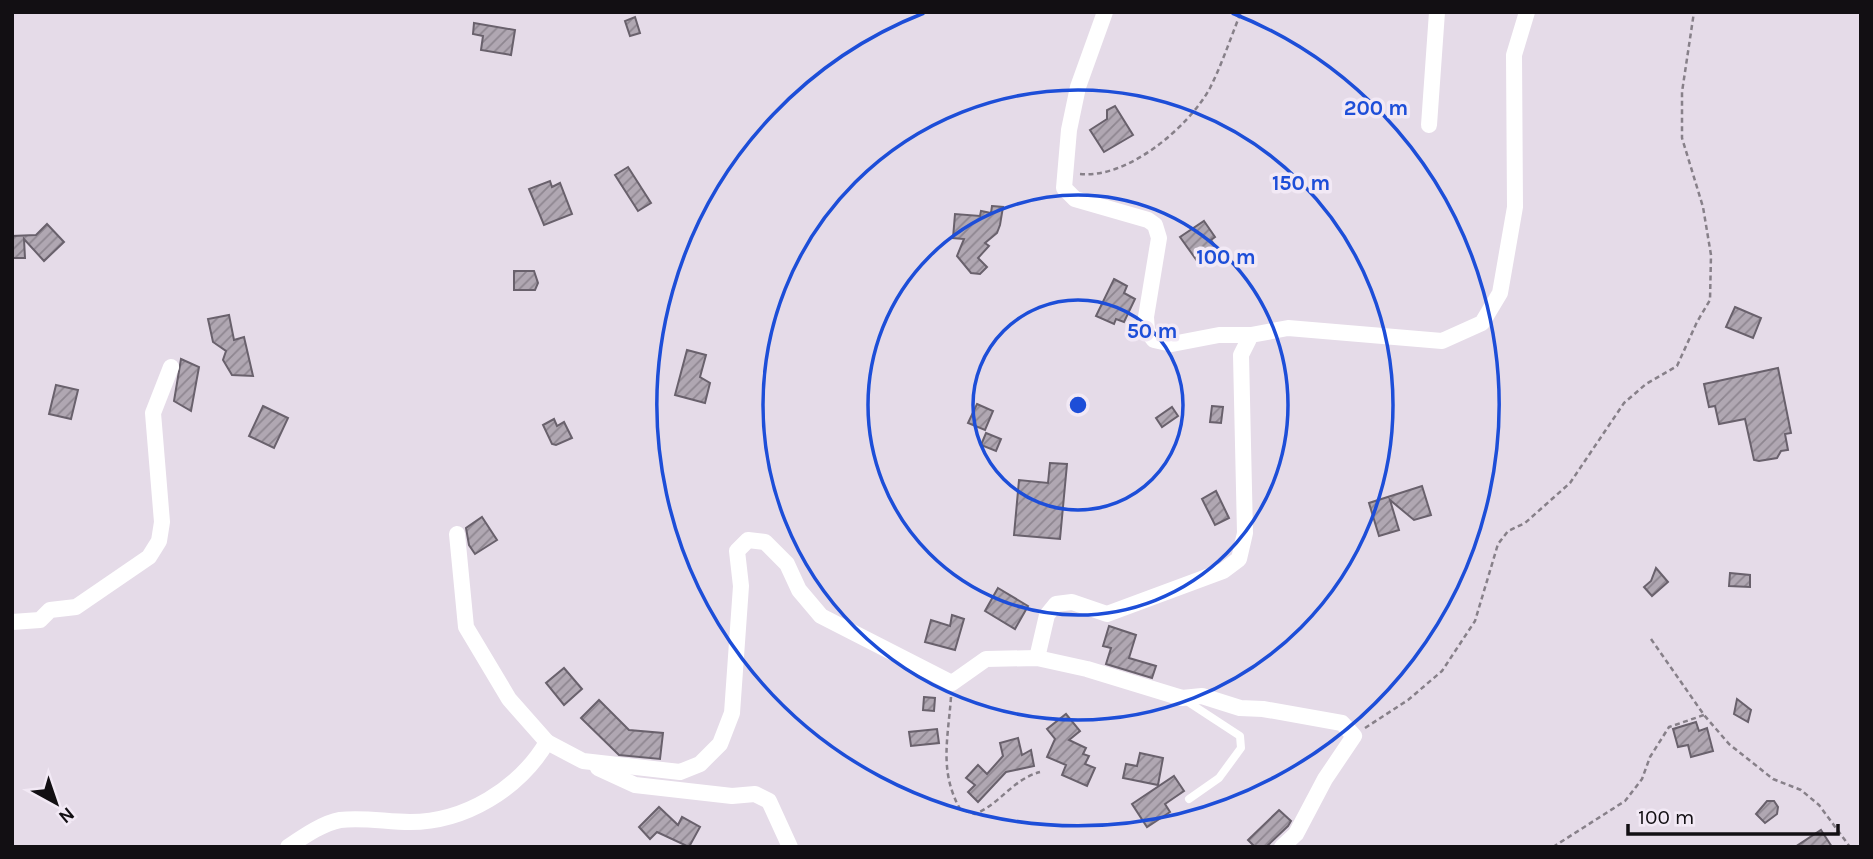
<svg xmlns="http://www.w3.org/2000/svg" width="1873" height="859" font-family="Karla,sans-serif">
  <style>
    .building { fill: url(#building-hatch); stroke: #69616c; stroke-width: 2 }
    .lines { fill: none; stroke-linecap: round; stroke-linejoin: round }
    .path { stroke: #878089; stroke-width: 2.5; stroke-dasharray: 5 3.5; stroke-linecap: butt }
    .service { stroke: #fff; stroke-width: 8 }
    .minor { stroke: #fff; stroke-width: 16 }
    .ring { fill: none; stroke: #1d4ed8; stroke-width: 3.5 }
    .centre { fill: #1d4ed8; stroke: #f2e9f5; stroke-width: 3.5 }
    .ring-label { font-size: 21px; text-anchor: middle; font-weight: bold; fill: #1d4ed8; stroke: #f2e9f5; stroke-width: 7; stroke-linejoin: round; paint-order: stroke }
  </style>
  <defs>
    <pattern id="building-hatch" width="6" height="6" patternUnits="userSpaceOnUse" patternTransform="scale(1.75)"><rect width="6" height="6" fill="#b0a7b2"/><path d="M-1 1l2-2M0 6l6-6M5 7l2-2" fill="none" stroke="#8e8690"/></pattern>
  </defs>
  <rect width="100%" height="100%" fill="#e5dbe8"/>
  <!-- building -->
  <g class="building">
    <path d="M635,17L640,33L630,36L625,21Z"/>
    <path d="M474,23L515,30L511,55L481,50L483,36L473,34Z"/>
    <path d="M1115,106L1133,135L1104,152L1090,130L1107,119V110Z"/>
    <path d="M628,167L651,203L638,211L615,175Z"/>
    <path d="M550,181L552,187L560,183L572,214L544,225L529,189Z"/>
    <path d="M992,206L1003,207L1000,225L997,233L985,243L989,246L978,258L987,267L980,274L971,273L957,256L964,239L953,238L955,214L980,216L981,211L991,213Z"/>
    <path d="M1204,221L1215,237L1211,240L1219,251L1200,265L1180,237Z"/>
    <path d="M47,224L64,242L44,261L24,239L25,258H12V236L36,235Z"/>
    <path d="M514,271H534L538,283L535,290H514Z"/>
    <path d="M1114,279L1127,286L1124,293L1135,299L1124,322L1116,319L1114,324L1096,316Z"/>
    <path d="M1735,307L1761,318L1753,338L1726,327Z"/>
    <path d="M229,315L234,340L244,337L253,376L232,375L223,360L226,351L213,342L208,319Z"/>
    <path d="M687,350L706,355L700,377L710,383L705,403L675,395Z"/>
    <path d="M181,359L199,367L191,411L174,401Z"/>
    <path d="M1778,368L1791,433L1785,434L1788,450L1781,451L1777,458L1759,461L1754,460L1745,419L1719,424L1715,406L1709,407L1704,384Z"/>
    <path d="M56,385L78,390L71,419L49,414Z"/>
    <path d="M977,404L993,411L985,430L968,423Z"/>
    <path d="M263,406L288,418L274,448L249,436Z"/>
    <path d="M1212,406L1223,407L1221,423L1210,422Z"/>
    <path d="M1172,407L1178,416L1162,427L1156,418Z"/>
    <path d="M554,419L557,426L564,422L572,438L556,445L552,444L543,425Z"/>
    <path d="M986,433L1001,439L996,451L981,445Z"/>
    <path d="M1050,463L1067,464L1060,539L1014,535L1019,480L1048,483Z"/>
    <path d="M1422,486L1431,515L1414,520L1390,500L1399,530L1379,536L1369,503Z"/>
    <path d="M1216,491L1229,518L1215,525L1202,499Z"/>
    <path d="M482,517L497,540L475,554L469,545L466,528Z"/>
    <path d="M1656,568L1668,582L1652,596L1644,587L1651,581Z"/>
    <path d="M1730,573L1750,575V587L1729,586Z"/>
    <path d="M998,588L1028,606L1015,629L985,611Z"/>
    <path d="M952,615L964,619L955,650L925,642L931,620L950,626Z"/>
    <path d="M1109,626L1136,635L1129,658L1156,666L1152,678L1106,664L1111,648L1103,646Z"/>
    <path d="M564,668L582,689L564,705L546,683Z"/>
    <path d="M924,697L935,698L934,711L923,710Z"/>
    <path d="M1737,699L1751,710L1748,722L1734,714Z"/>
    <path d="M599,700L629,730L663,733L660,759L619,755L581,718Z"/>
    <path d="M1066,714L1080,731L1069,740L1086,748L1083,754L1089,756L1085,764L1095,768L1087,786L1062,775L1066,765L1047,757L1055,739L1047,729Z"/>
    <path d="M1696,722L1699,731L1707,728L1713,751L1691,757L1688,745L1678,747L1673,729Z"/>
    <path d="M937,729L939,743L911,746L909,732Z"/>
    <path d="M1018,738L1022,755L1031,750L1034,766L1006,772L978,802L968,792L975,785L966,778L978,765L987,774L1003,756L1000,743Z"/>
    <path d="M1140,753L1163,758L1158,785L1123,778L1126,764L1137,766Z"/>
    <path d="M1174,776L1184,791L1165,804L1170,812L1147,827L1132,804Z"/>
    <path d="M1767,801H1774L1778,807L1777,814L1765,823L1756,814Z"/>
    <path d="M659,807L678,825L682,817L700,827L689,847L657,832L650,839L639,827Z"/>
    <path d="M1279,810L1291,821L1288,826L1266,847H1255L1248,840Z"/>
    <path d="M1821,830L1832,847H1795Z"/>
  </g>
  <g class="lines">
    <!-- path -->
    <g class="path">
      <path d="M1080,174C1127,179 1188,128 1210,88C1222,64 1231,37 1241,12"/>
      <path d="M1651,639L1704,715L1729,744L1773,779L1801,790L1819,805L1850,847"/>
      <path d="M951,697C948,739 939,771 960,809L975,814C1000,804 1013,779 1040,772"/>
      <path d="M1365,728L1408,700L1442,671L1475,621L1498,544L1508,531L1525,523L1570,483L1624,403L1646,384L1677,366L1697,322L1710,300L1711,255L1703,207L1682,138V92L1694,12"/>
      <path d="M1553,847L1625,801L1642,779L1650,757L1669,727L1704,715"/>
    </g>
    <!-- service -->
    <path class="service" d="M1185,700L1240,736L1241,748L1219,778L1189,799"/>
    <!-- minor -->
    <g class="minor">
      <path d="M1105,12L1078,87L1069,130L1064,188L1075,199L1148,220L1155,225L1159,238L1146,317L1147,331L1154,340L1172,344L1219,335H1251"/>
      <path d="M1429,125L1437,12"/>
      <path d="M457,534L466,627L509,699L547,742"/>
      <path d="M12,622L40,620L50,610L76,607L149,557L159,541L162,522L153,413L171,367"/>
      <path d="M1037,658L1047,615L1056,604L1072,602L1107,614L1223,571L1239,559L1245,533L1241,355L1251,335L1288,328L1442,341L1482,323L1500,293L1515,207L1514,55L1527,12"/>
      <path d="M598,768L635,785L732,796L755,794L769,801L790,847"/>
      <path d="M288,847C303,837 323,823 340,820C363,817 387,822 410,822C465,822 519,789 547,742L583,761L680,772L700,764L720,744L732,713L741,586L737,551L748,540L765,542L787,564L799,590L821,616L952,683L986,659L1037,658L1087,669L1182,698L1202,696L1240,708L1263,709L1342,723L1354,736L1325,779L1296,834L1282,847"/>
    </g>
  </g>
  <!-- distance rings -->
  <g class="ring">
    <circle cx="1078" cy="405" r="105"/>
    <circle cx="1078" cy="405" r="210"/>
    <circle cx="1078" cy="405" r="315"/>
    <path d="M1232 13A421 421 0 1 1 924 13"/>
  </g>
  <circle cx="1078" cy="405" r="10" class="centre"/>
  <g class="ring-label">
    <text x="1376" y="115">200 m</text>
    <text x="1301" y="190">150 m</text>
    <text x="1226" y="264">100 m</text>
    <text x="1152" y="338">50 m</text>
  </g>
  <!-- border -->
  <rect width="1873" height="859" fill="none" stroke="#120f13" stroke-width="28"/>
  <!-- north arrow -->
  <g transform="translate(56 803) rotate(140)" stroke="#f2e9f5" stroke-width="5" paint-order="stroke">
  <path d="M0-5L12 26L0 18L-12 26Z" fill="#120f13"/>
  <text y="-10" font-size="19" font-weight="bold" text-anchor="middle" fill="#120f13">N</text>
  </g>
  <!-- scale -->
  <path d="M1628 824v10h210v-10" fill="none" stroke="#120f13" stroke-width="3.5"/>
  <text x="1638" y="824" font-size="21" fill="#120f13" stroke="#f2e9f5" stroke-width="5" paint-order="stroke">100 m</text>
</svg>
